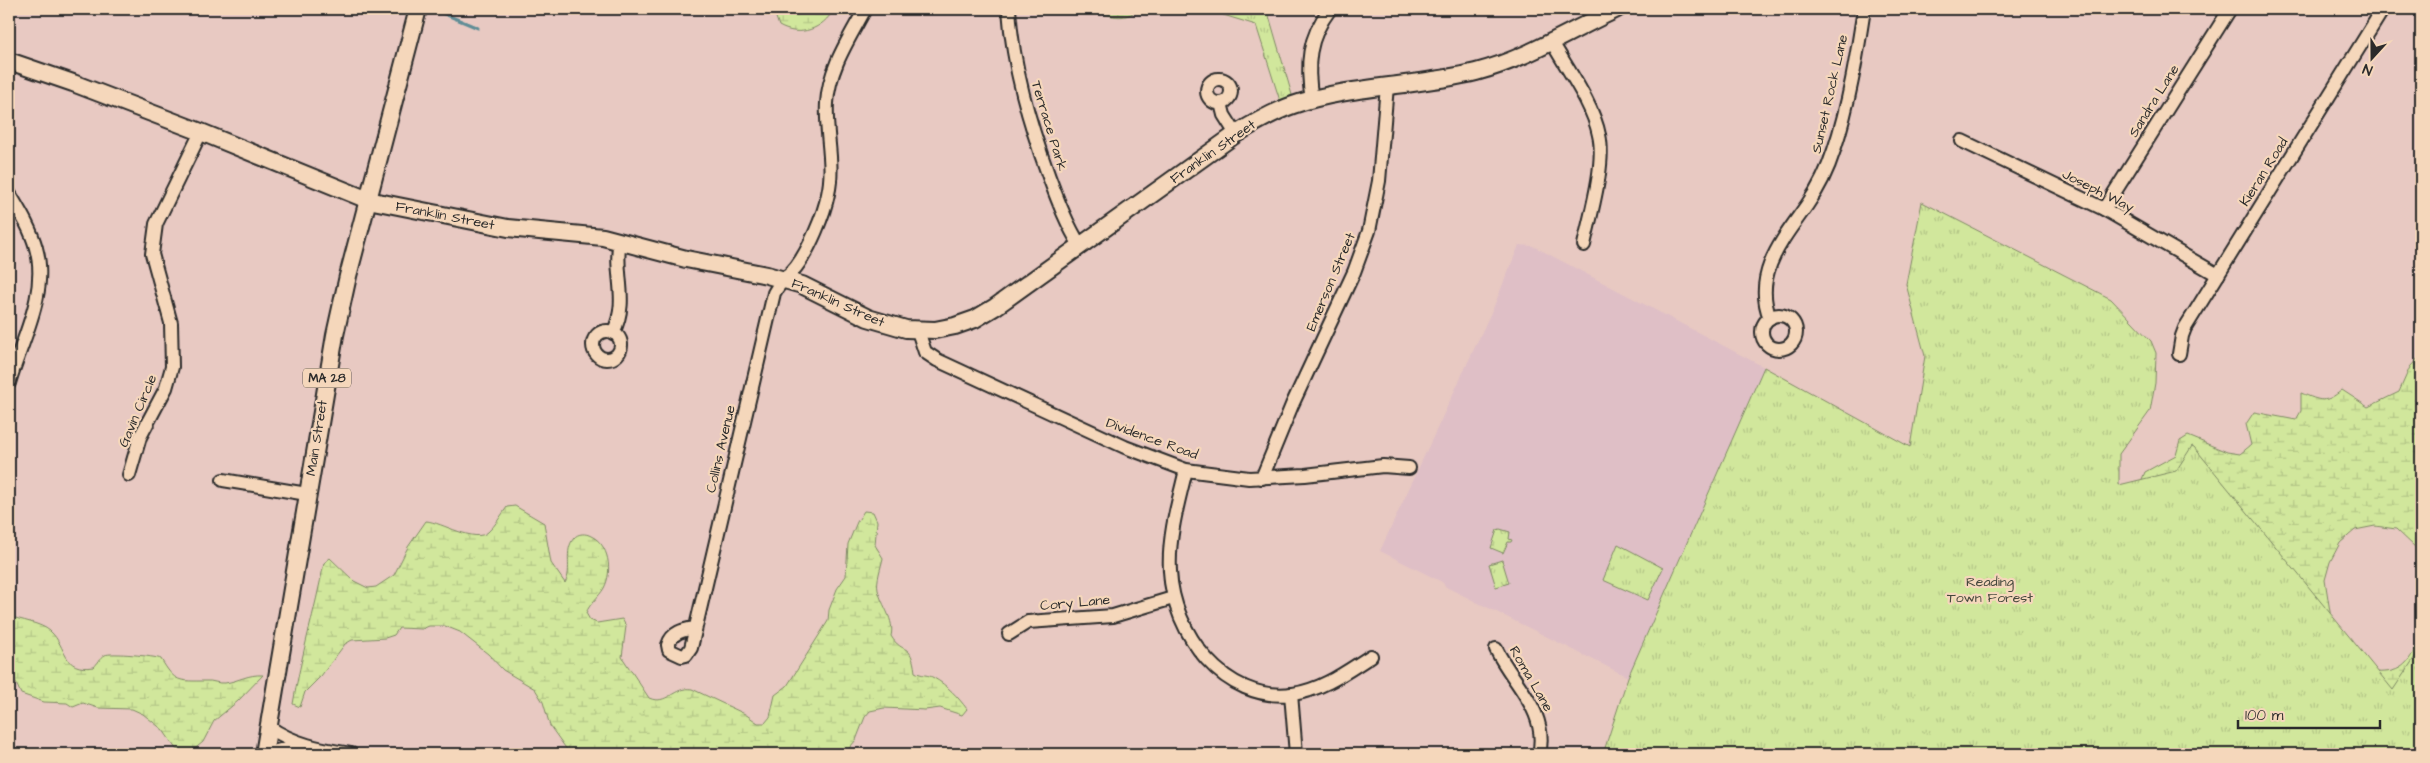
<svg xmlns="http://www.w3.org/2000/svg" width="2430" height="763" font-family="'Architects Daughter',sans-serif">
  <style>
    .built { fill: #dfbfc6 }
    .wetland { fill: url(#wetland-marsh); stroke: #7e8964 }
    .park { fill: url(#park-tufts); stroke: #7e8964 }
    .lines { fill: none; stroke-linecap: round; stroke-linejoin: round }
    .stream { stroke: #5e8d96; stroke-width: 3 }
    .minor-casing { stroke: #2b2b2b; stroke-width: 16 }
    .major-casing { stroke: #2b2b2b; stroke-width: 20 }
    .minor { stroke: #f5d7bb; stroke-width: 12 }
    .major { stroke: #f5d7bb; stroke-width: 16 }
    .labels { text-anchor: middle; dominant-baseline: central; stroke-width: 4.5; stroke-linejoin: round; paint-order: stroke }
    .shield { fill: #f5d7bb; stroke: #685f56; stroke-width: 1 }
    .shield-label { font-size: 12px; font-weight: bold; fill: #2b2b2b }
    .street-label { font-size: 14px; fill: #2b2b2b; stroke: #f5d7bb }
    .park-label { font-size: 14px; fill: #44473c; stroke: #f5d7bb }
  </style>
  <defs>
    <pattern id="wetland-marsh" width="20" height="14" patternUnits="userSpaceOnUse" patternTransform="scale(1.25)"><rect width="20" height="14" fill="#d1e79c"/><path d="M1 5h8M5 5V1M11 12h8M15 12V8" fill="none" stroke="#b4c687"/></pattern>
    <pattern id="park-tufts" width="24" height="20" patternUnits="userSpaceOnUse" patternTransform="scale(1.25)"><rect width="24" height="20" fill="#d1e79c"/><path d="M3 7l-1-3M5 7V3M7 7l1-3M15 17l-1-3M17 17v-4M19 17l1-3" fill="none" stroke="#b4c687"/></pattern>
  </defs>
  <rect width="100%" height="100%" fill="#e8c9c2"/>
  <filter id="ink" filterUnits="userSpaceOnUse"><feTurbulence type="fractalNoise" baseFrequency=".02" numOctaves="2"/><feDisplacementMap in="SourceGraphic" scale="10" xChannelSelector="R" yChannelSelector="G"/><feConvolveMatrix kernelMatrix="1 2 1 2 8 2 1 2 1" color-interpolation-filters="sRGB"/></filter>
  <g filter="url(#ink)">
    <!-- built -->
    <path class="built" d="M1519,245L1533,246L1764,367L1628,677L1446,587L1442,582L1380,551L1494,306Z"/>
    <!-- wetland -->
    <g class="wetland">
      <path d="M773,9H834C823,29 800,38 779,26Z"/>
      <path d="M1093,9H1138C1125,22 1108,16 1093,9Z"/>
      <path d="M2421,355V569L2417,549L2396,529L2375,526L2355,530L2340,543L2330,562L2325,580L2332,624L2375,672C2404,674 2410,661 2421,636V754H1872L2117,490L2140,484L2145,472L2176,455L2180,441L2188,436L2227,452L2240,454L2251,445L2246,424L2254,412L2296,420L2301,411V393C2321,401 2325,404 2342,390L2368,407L2399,392L2410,367Z"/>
      <path d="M515,506L544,523L551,563L565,583C573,570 563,551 574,538C578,533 586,533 591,536C609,544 613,571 604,588C599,597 590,603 586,613L590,620L597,623L622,619L626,626L622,657L649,698C667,706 674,686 692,689L745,714L758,723H765L770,717L775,695L787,686L828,621L829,610L837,589L846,576L848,544L857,522L864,511L873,512L877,521L875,545L883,558C881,568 876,580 878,590C882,606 895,620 891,636C903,656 911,640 915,672C922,676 928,674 934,678C947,685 958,697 967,709L962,715L940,708L925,710L884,708L870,711L865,717L856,740L844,754H570L550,726L543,702L535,689L503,670L488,654L460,632L445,626H429L422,629L399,628L394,635L385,638L352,640L345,644L321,676L305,692L300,707L293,704C301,656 315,610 324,563L330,558L354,581L368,588L376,587L394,575L408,547L426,521C442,522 475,544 488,532C496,525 501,515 507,507Z"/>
      <path d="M9,616C20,620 41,623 50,631C68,647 61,672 94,667C97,664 101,657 105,655C110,652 155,656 161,659C175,683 179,681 206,681C212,680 218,684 225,683C239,681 248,674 263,675L238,701L214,721L203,742L191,752L176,749L163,730L143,714L132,709L98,708L83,703L73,707L67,703L44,702L21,694L15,681L9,675Z"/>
    </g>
    <!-- park -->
    <g class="park">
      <path d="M1204,9H1267L1292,95L1280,101L1256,25Z"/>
      <path d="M1922,202L2111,299L2151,341L2156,353L2155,383L2150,411L2119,454V485L2176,471L2192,446L2194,447L2393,690L2421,648V754H1603L1628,677L1764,367L1910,447L1925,356L1906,284Z"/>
      <path d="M1500,529L1510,532L1509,539L1512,540L1511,542H1508L1503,553L1491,548L1497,530Z"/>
      <path d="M1618,544L1663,568L1648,600L1603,580Z"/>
      <path d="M1502,560L1509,583L1496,587L1489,564Z"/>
    </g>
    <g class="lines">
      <!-- stream -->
      <path class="stream" d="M435,10L478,28"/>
      <defs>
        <g id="minor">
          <path d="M1009,9C1013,68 1029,122 1049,177C1058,201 1067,225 1081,247"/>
          <path d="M1552,42C1567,69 1593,104 1599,135C1606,163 1590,216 1584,245"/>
          <circle cx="1219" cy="91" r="12"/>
          <path d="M1312,100C1306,64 1308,38 1330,9"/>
          <path d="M1221,103L1224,115L1236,134"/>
          <path d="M1962,141L2104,209L2218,275"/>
          <path d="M9,193C19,210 31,229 36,248C49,293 21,341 9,383"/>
          <path d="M2104,209L2230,9"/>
          <circle cx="1779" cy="332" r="17"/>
          <path d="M1770,318C1752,274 1784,238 1807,205C1819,188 1828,169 1834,150C1849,105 1857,55 1864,9"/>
          <path d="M918,331L925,352L937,360L1125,447L1186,470L1249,478L1305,475L1383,466L1409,468"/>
          <circle cx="607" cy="345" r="14"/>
          <path d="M613,333C630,299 613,274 620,241"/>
          <path d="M2179,354L2182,336L2185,328L2383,9"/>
          <path d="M1186,470C1178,503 1168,537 1170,571C1173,633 1224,703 1293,694C1322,690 1346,672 1371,656"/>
          <path d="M129,475L140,437L166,388L172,367L171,323L152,254L156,224L201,132"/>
          <path d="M1262,478L1292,405L1354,272L1369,231L1379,181L1387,86"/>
          <path d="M223,480L307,494"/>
          <path d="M695,628C683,630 672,632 668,645L669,650L682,656L686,655L691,648L774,293C781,280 788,277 796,267C809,250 824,215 828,194C835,164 825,133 827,103C829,68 849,39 865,9"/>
          <path d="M1009,634L1028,622L1113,616L1173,598"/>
          <path d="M1496,649C1513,684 1549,712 1539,754"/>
          <path d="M1291,694L1296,754"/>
          <path d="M269,727C295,745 321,749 351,754"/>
          <path d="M265,754L284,749L303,747"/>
        </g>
        <g id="major">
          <path d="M9,61L73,83L201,132L368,200L508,228L603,237L686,259L767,275L802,285L868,318L906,329L935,330L955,326L975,319L995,307L1236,134C1254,123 1273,112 1293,105C1352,85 1416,87 1476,72C1526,59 1570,31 1617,9"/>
          <path d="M264,754L335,335L348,276L418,9"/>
        </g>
      </defs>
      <!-- minor casing -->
      <use href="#minor" class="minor-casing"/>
      <!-- major casing -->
      <use href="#major" class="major-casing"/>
      <!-- minor -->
      <use href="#minor" class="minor"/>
      <!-- major -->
      <use href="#major" class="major"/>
    </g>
  </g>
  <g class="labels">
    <!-- shield labels -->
    <rect class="shield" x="303" y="368.5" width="48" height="19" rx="4"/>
    <g class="shield-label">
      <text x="327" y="378">MA 28</text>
    </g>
    <!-- street labels -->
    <g class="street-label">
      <text transform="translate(1830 94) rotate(-77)">Sunset Rock Lane</text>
      <text transform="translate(2154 101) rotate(-58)">Sandra Lane</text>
      <text transform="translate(1049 126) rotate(73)">Terrace Park</text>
      <text transform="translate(1213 152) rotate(-35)">Franklin Street</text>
      <text transform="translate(2264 172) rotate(-58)">Kieran Road</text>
      <text transform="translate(2098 191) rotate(27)">Joseph Way</text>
      <text transform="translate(445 216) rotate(11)">Franklin Street</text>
      <text transform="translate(1331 282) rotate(-67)">Emerson Street</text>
      <text transform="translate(838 303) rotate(24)">Franklin Street</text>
      <text transform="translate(138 411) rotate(-67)">Gavin Circle</text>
      <text transform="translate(317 438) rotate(-81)">Main Street</text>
      <text transform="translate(1152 439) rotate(20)">Dividence Road</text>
      <text transform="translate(721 449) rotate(-77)">Collins Avenue</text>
      <text transform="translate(1075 603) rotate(-5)">Cory Lane</text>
      <text transform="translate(1531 679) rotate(60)">Roma Lane</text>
    </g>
    <!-- park labels -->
    <g class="park-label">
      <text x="1990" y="582">Reading<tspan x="1990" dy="16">Town Forest</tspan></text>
    </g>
  </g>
  <!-- margin -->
  <rect width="2430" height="763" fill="none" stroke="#f5d7bb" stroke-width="30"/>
  <rect x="15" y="15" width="2400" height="733" fill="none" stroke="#2b2b2b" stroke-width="2" filter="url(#ink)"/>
  <!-- north arrow -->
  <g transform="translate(2372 58) rotate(201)" stroke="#f5d7bb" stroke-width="4" paint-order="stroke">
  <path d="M0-4L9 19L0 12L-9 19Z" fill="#2b2b2b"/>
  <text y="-8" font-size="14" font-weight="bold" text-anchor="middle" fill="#2b2b2b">N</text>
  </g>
  <!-- scale -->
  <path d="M2238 720v8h142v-8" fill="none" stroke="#2b2b2b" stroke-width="2.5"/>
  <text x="2245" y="720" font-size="15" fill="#2b2b2b" stroke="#f5d7bb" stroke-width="4" paint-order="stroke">100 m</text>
</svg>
